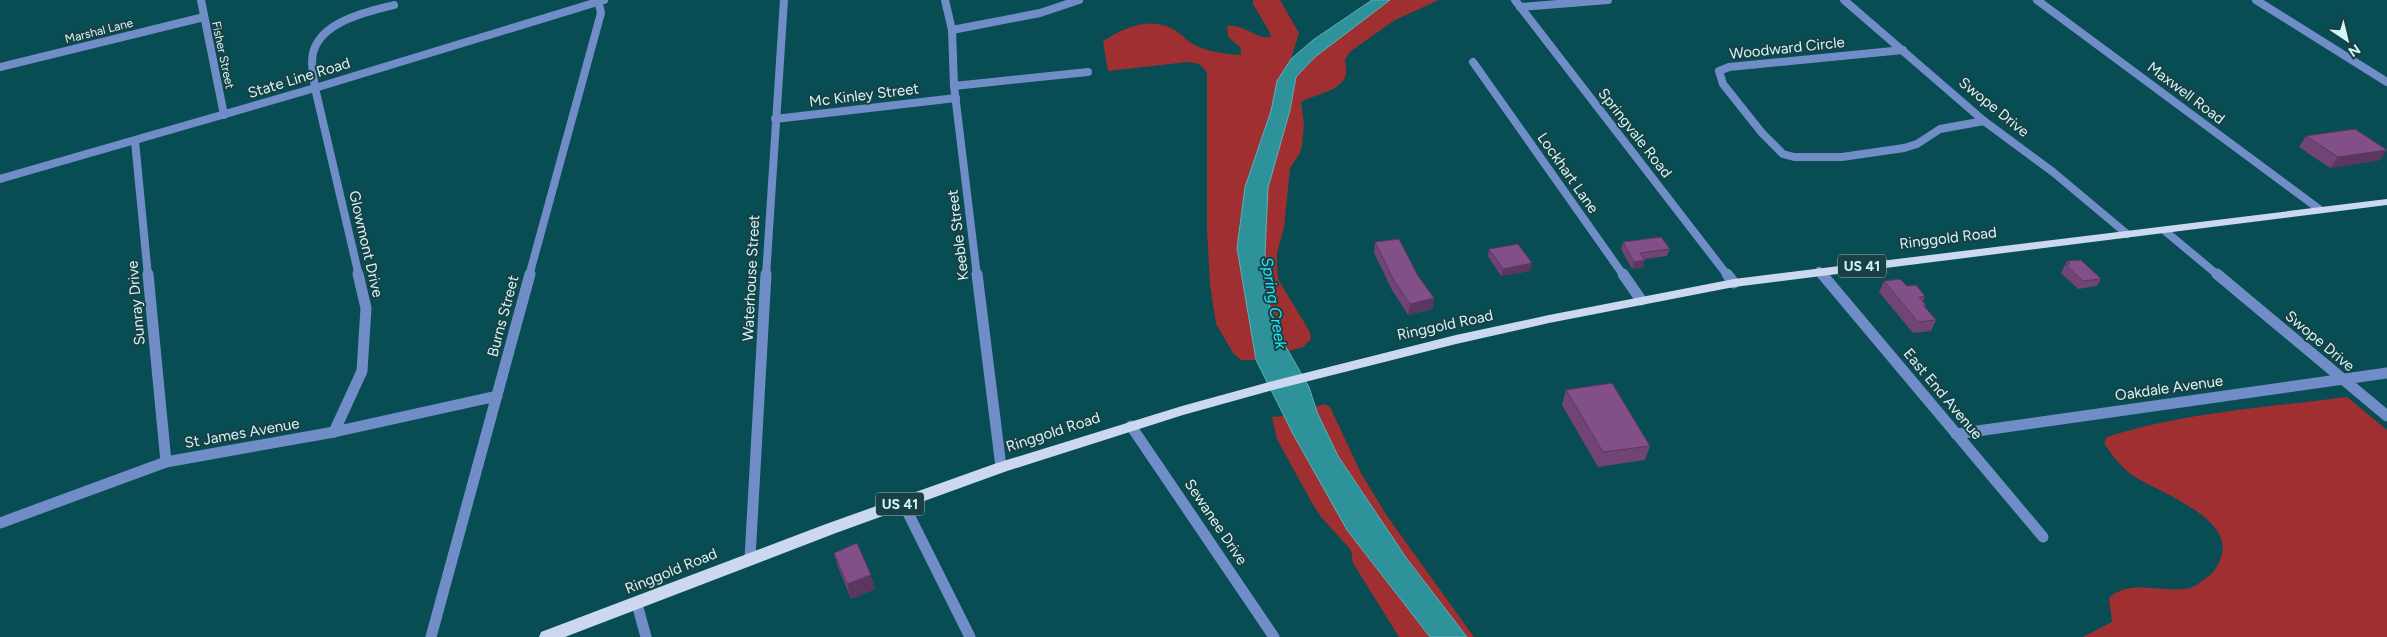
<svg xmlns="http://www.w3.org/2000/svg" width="2387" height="637" font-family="Figtree,sans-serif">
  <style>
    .green { fill: #9f2f31 }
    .water { fill: #2e929b; stroke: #5fb1b8 }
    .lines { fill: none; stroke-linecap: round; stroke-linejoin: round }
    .minor-far1 { stroke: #708dc8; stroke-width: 8 }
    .minor { stroke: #708dc8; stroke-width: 11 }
    .primary { fill: #cbd8f0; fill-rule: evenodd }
    .wall { fill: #704475 }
    .shaded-wall { fill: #5b375f }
    .building { fill: #824f88; stroke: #5b375f }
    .labels { text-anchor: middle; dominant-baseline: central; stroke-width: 4; stroke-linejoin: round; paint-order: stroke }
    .far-street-label { font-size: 12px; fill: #d0f8fc; stroke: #1b4043 }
    .shield { fill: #1b4043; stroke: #9ac1c4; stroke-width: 1 }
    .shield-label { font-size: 14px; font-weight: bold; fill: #d0f8fc }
    .street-label { font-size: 15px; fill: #d0f8fc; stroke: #1b4043 }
    .water-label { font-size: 16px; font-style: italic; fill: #17ebfb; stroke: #1b4043 }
  </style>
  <rect width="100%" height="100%" fill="#074d53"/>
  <!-- green -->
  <g class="green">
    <path d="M1253,0H1280L1299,33L1291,59L1277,81L1271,111L1245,187L1240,222L1237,248L1256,360H1241L1233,353L1216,324L1210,285L1207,229V74C1203,64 1197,63 1188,62L1108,71L1103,41C1124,28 1148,16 1173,29C1181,33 1186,41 1195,45C1209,52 1225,54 1241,55V48L1228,37L1227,26C1244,23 1256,40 1271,37L1270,33L1253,4Z"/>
    <path d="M1390,0H1439L1395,20L1351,51L1345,59C1345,64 1347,69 1346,74C1342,92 1315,94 1301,102L1304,124L1302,145L1300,153L1290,168L1284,228L1277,253V264L1278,279L1310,332L1311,339L1303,347L1289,351L1278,333L1267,298L1264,277L1268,188L1290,110L1296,77L1315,57Z"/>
    <path d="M2347,397L2387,430V637H2083L2112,622L2109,598C2130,578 2164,594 2190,588C2197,586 2204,579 2210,575C2215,571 2217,566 2220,560C2238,519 2160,493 2135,477C2123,470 2111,454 2104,443L2107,437C2180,413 2270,407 2347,397Z"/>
    <path d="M1324,404L1330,407L1361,473L1387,516L1474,637H1467L1407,559L1338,456L1315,407Z"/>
    <path d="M1284,416L1347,530L1430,637H1399L1353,563L1351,550L1321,517L1312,503L1277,439L1272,417Z"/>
  </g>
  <!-- water -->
  <path class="water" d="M1372,0H1390L1315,57L1296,77L1290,110L1268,188L1264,277L1267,298L1278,333L1309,387L1317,412L1338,456L1407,559L1467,637H1430L1347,530L1293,434L1256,360L1237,248L1245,187L1271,111L1277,81L1291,59L1313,40Z"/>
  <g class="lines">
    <!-- minor-far1 -->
    <g class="minor-far1">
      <path d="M201,0L224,115"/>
      <path d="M945,0L952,30L954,86L977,276"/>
      <path d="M1515,0L1728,276"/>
      <path d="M1844,0L1984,121L2053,172L2127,234"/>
      <path d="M2037,0L2319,209"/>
      <path d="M2256,0L2387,82"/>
      <path d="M1520,7L1608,0"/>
      <path d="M952,30L1040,13L1079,0"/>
      <path d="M1903,50L1729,67L1719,71L1723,84L1762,133L1783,154L1794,157H1842L1904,148L1917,144L1940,129L1984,121"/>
      <path d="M1473,62L1624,276"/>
      <path d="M0,67L204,17"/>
      <path d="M954,86L1088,72"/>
      <path d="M775,119L956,98"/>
      <path d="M135,141L148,276"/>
      <path d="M0,179L315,88L604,0"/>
      <path d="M2165,231L2219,276"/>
      <path d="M1819,271L1823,276"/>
      <path d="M359,276L315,88C314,77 310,64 313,53C321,21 367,12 394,5"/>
      <path d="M529,276L601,13L598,0"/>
      <path d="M766,276L784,0"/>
    </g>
    <!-- minor -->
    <g class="minor">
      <path d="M148,274L166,462"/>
      <path d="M977,274L1001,467"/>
      <path d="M1623,274L1641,300"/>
      <path d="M1727,274L1734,283"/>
      <path d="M1822,274L2043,537"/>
      <path d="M2217,274L2387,416"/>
      <path d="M1131,426L1274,637"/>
      <path d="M334,432L362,371L366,308L358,274"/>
      <path d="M1956,434L2387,373"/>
      <path d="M903,503L970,637"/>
      <path d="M0,523L166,462L334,432L497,396"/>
      <path d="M750,558L766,274"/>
      <path d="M637,604L646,637"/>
      <path d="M431,637L530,274"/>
    </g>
    <!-- primary -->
    <path class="primary" d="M2387,199V205L1734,287L1549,323L1456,344L1273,390L1183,415L1007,471L836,533L565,637H539L541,632L826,524L997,463L1182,406L1273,381L1456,335L1549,315L1734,279Z"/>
  </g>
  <!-- wall -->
  <g class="wall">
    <path d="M2306,136L2380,160L2330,168L2299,147Z"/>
    <path d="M1375,242L1433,309L1408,315L1392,290L1374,253Z"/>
    <path d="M1623,242L1670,249L1667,256L1645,259L1643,267L1632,269L1621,249Z"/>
    <path d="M1489,249L1530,271L1501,276L1488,256Z"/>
    <path d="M2067,261L2101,279L2097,286L2078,289L2061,273Z"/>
    <path d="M1884,281L1907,286L1925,296L1923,301L1926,305L1925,307L1936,320L1931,331L1913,333L1879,292Z"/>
    <path d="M1566,390L1650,446L1645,460L1598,467L1562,405Z"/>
    <path d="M834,553L875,589L851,599L838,567Z"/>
  </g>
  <!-- shaded-wall -->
  <g class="shaded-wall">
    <path d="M2387,150L2380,160L2330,168L2338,157Z"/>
    <path d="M1645,260L1643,267L1632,269L1634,262Z"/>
    <path d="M1532,263L1530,271L1501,276L1503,269Z"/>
    <path d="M1434,298L1433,309L1408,315L1410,304Z"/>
    <path d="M871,575L875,589L851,599L847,584Z"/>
  </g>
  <!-- building -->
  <g class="building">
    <path d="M2355,129L2387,150L2338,157L2306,136Z"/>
    <path d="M1661,237L1670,249L1640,253L1645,260L1634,262L1623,242Z"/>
    <path d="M1399,239L1418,276L1434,298L1410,304L1393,279L1375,242Z"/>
    <path d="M1518,244L1532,263L1503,269L1489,249Z"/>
    <path d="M2081,260L2101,279L2083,281L2066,265L2070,264L2067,261Z"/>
    <path d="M1900,279L1907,286L1916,285L1925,296L1919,297L1926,305H1923L1936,320L1918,322L1884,281Z"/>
    <path d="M1612,383L1650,446L1603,452L1566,390Z"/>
    <path d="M857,543L871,575L847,584L834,553Z"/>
  </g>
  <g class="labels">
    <!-- far-street labels -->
    <g class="far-street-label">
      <text transform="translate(99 31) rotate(-14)">Marshal Lane</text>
      <text transform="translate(223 55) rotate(78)">Fisher Street</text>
    </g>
    <!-- shield labels -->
    <g class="shield">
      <rect x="1838" y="254.5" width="48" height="23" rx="4"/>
      <rect x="876" y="492.5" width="48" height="23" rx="4"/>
    </g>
    <g class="shield-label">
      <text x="1862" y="266">US 41</text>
      <text x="900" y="504">US 41</text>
    </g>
    <!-- street labels -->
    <g class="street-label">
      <text transform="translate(1787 48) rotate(-6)">Woodward Circle</text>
      <text transform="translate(299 78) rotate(-17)">State Line Road</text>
      <text transform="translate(2186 93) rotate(37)">Maxwell Road</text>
      <text transform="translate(864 95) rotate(-7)">Mc Kinley Street</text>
      <text transform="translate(1994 107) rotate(39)">Swope Drive</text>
      <text transform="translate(1635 133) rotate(52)">Springvale Road</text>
      <text transform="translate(1568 173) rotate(55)">Lockhart Lane</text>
      <text transform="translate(958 235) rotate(-97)">Keeble Street</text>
      <text transform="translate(1948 238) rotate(-7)">Ringgold Road</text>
      <text transform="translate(366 244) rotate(77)">Glowmont Drive</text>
      <text transform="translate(751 278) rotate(-87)">Waterhouse Street</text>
      <text transform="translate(136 303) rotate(-95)">Sunray Drive</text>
      <text transform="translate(503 316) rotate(-75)">Burns Street</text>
      <text transform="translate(1445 325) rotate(-12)">Ringgold Road</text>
      <text transform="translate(2320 341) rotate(40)">Swope Drive</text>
      <text transform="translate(2169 388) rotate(-8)">Oakdale Avenue</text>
      <text transform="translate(1943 394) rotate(50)">East End Avenue</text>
      <text transform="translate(1053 432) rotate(-18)">Ringgold Road</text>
      <text transform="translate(242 433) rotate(-10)">St James Avenue</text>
      <text transform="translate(1216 522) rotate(56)">Sewanee Drive</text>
      <text transform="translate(671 571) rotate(-22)">Ringgold Road</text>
    </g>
    <!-- water labels -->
    <g class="water-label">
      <text transform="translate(1274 303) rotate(81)">Spring Creek</text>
    </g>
  </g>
  <!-- north arrow -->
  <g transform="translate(2347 40) rotate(145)" stroke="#1b4043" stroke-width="4" paint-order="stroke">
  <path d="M0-4L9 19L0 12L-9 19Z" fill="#d0f8fc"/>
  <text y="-8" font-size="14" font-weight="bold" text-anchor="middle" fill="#d0f8fc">N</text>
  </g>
</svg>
